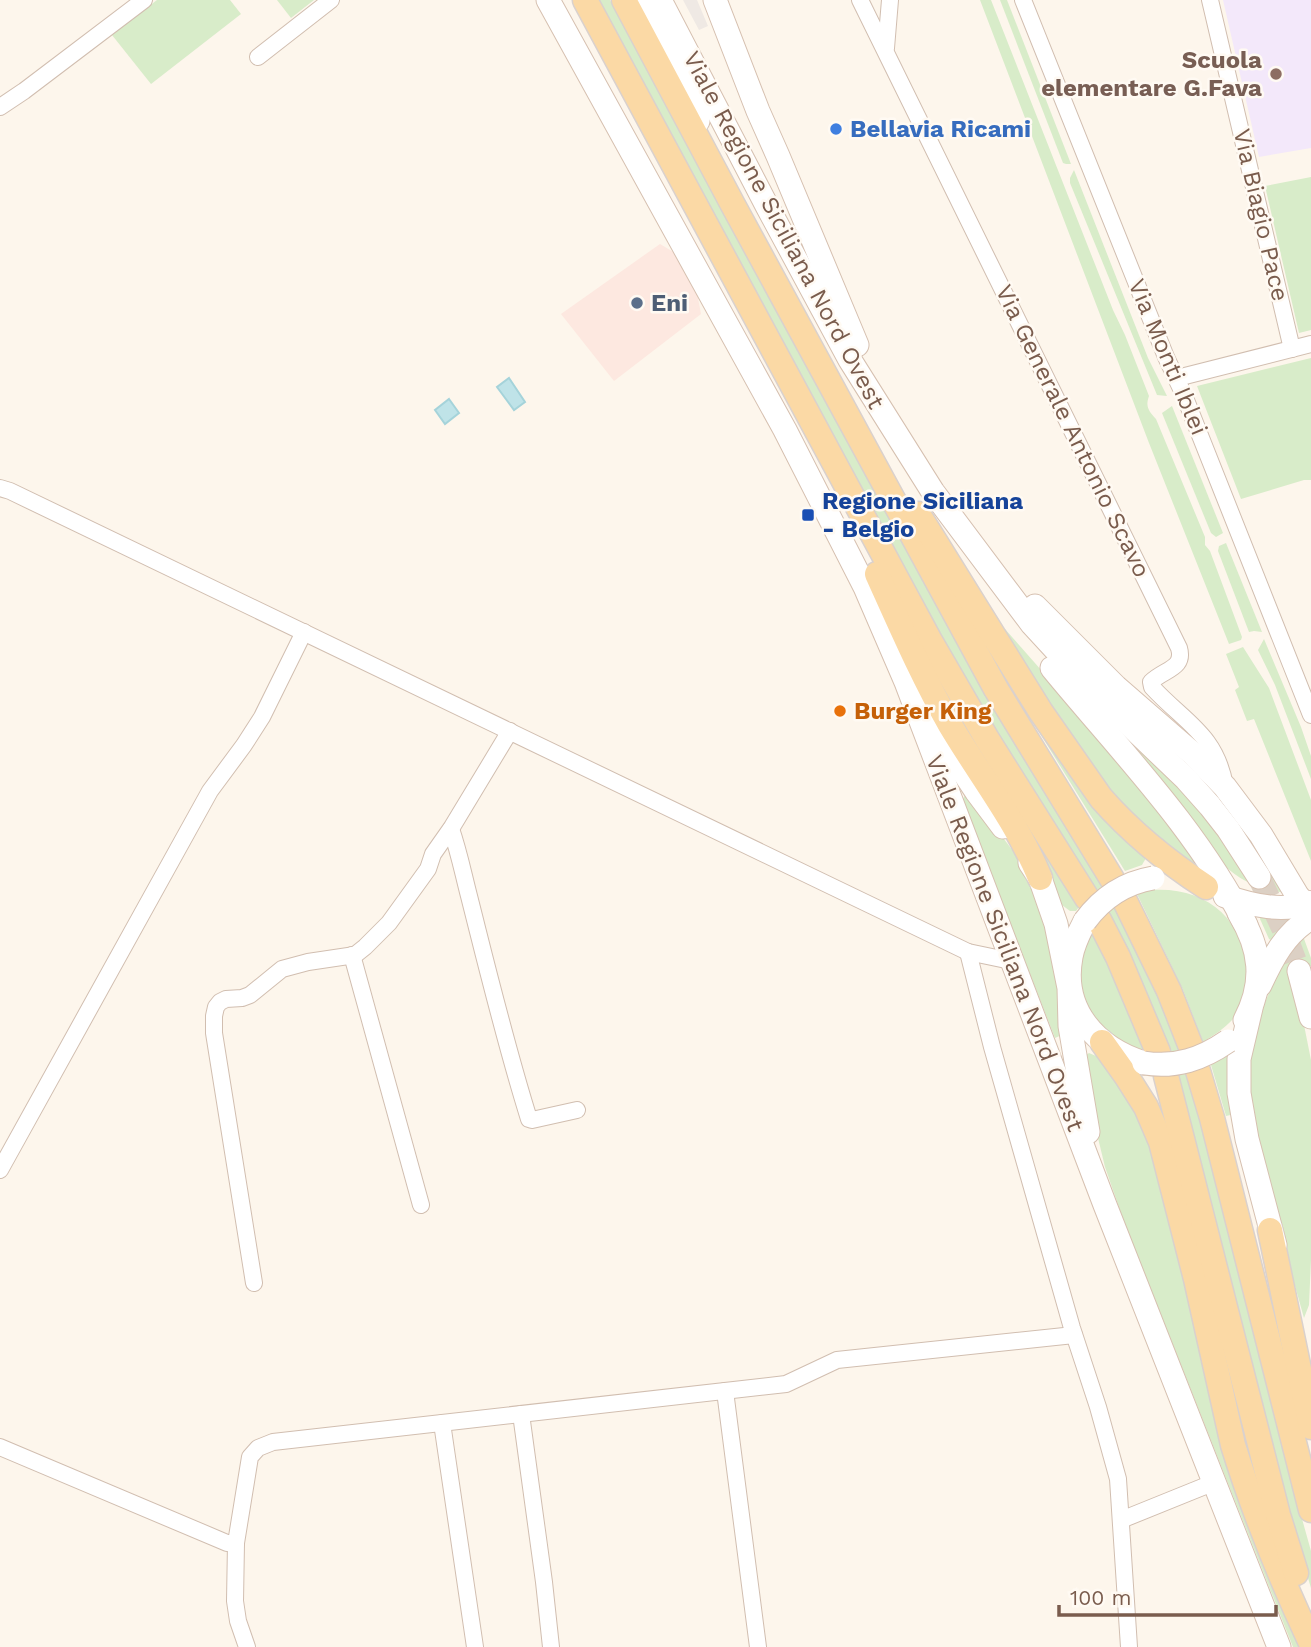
<svg xmlns="http://www.w3.org/2000/svg" width="1311" height="1647" font-family="'Work Sans',sans-serif">
  <style>
    .commercial { fill: #fde8e0 }
    .industrial { fill: #efe9e4 }
    .education { fill: #f3e8fa }
    .green { fill: #d8ecc9 }
    .water { fill: #bfe3e8; stroke: #a5d3da; stroke-width: 2 }
    .lines { fill: none; stroke-linecap: round; stroke-linejoin: round }
    .secondary-tunnel { stroke: #dcd0c4; stroke-width: 23; stroke-dasharray: 23 11; stroke-linecap: butt }
    .street-casing { stroke: #d1beb0; stroke-width: 18 }
    .secondary-casing { stroke: #d6c0b0; stroke-width: 25 }
    .primary-casing { stroke: #dad1cd; stroke-width: 27 }
    .street { stroke: #fff; stroke-width: 16 }
    .secondary { stroke: #fff; stroke-width: 23 }
    .primary { stroke: #fbd9a5; stroke-width: 24 }
    .secondary-bridge-casing { stroke: #d6c0b0; stroke-width: 25; stroke-linecap: butt }
    .secondary-bridge { stroke: #fff; stroke-width: 23 }
    .education-dot { fill: #8d6e63; stroke: #fffaf3; stroke-width: 2.5 }
    .shop-dot { fill: #3f7fe0; stroke: #fffaf3; stroke-width: 2.5 }
    .service-dot { fill: #5c6f8a; stroke: #fffaf3; stroke-width: 2.5 }
    .transit-dot { fill: #1a4fb4; stroke: #fffaf3; stroke-width: 2.5 }
    .food-dot { fill: #e8710a; stroke: #fffaf3; stroke-width: 2.5 }
    .labels { text-anchor: middle; dominant-baseline: central; stroke-width: 5; stroke-linejoin: round; paint-order: stroke }
    .education-label { font-size: 24px; font-weight: bold; fill: #785e54; stroke: #fffaf3; text-anchor: end }
    .shop-label { font-size: 24px; font-weight: bold; fill: #366cbe; stroke: #fffaf3; text-anchor: start }
    .street-label { font-size: 24px; fill: #7a5c4d; stroke: #fffaf3 }
    .service-label { font-size: 24px; font-weight: bold; fill: #4e5e75; stroke: #fffaf3; text-anchor: start }
    .transit-label { font-size: 24px; font-weight: bold; fill: #164399; stroke: #fffaf3; text-anchor: start }
    .food-label { font-size: 24px; font-weight: bold; fill: #c56008; stroke: #fffaf3; text-anchor: start }
  </style>
  <rect width="100%" height="100%" fill="#fdf6ec"/>
  <!-- commercial -->
  <path class="commercial" d="M660,244L675,253L697,293L701,314L614,381L561,314Z"/>
  <!-- industrial -->
  <path class="industrial" d="M683,0H697L708,26L699,30Z"/>
  <!-- education -->
  <path class="education" d="M1223,0H1311V148L1259,157Z"/>
  <!-- green -->
  <g class="green">
    <path d="M157,0H230L241,14L151,84L112,35Z"/>
    <path d="M277,0H314L291,18Z"/>
    <path d="M596,0H610L654,83L1104,883L1154,984L1180,1050L1208,1149L1285,1458L1311,1551V1588L1296,1538L1177,1082Z"/>
    <path d="M980,0H991L1113,310L1125,335L1149,396C1145,407 1149,411 1156,419L1205,537V545L1210,551L1242,637L1241,640L1229,644L1149,443Z"/>
    <path d="M1000,0H1007L1071,164H1066L1063,163Z"/>
    <path d="M1074,170L1148,358L1167,396L1157,395L1070,183V178Z"/>
    <path d="M1311,177V330L1299,333L1265,186Z"/>
    <path d="M1311,358V480H1304L1241,499L1197,386Z"/>
    <path d="M1172,406L1223,533L1216,537L1211,533L1162,413Z"/>
    <path d="M1226,543L1262,632L1254,631L1249,632L1218,551L1219,546Z"/>
    <path d="M1005,629L1130,771L1200,867L1193,866L1115,805L1001,632Z"/>
    <path d="M983,635L1146,858L1142,865L1125,871L1007,680Z"/>
    <path d="M1264,639L1301,727L1311,756V779L1275,685L1258,650Z"/>
    <path d="M1243,647L1269,688L1311,800V861L1254,719L1247,721L1235,690L1239,687L1226,654Z"/>
    <path d="M1114,724L1208,816L1253,881L1271,871L1285,893C1259,888 1242,883 1223,864Z"/>
    <path d="M965,795L972,797L1026,868L1050,936L1064,1034L1055,1038L962,801Z"/>
    <path d="M1022,816L1079,907L1076,911H1070L1062,905Z"/>
    <path d="M1151,890C1205,886 1245,918 1247,974C1247,988 1242,1007 1233,1019C1224,1029 1214,1035 1203,1042L1183,990L1137,894Z"/>
    <path d="M1301,914L1271,940L1269,939L1260,919L1261,916Z"/>
    <path d="M1092,929L1109,964L1144,1050C1107,1041 1076,1006 1081,966C1082,953 1087,941 1092,929Z"/>
    <path d="M1303,936L1311,958V966L1291,973L1300,1005L1311,1060V1260L1309,1305L1304,1318L1255,1143C1248,1115 1245,1086 1248,1057C1248,1049 1252,1040 1255,1031C1266,995 1280,966 1303,936Z"/>
    <path d="M1089,1053L1103,1059L1146,1124L1303,1647H1293L1123,1219L1105,1167L1098,1138L1083,1061V1057Z"/>
    <path d="M1232,1053L1235,1114L1226,1116L1211,1065Z"/>
  </g>
  <!-- water -->
  <g class="water">
    <path d="M509,378L525,402L514,410L497,387Z"/>
    <path d="M449,399L459,413L445,424L435,410Z"/>
  </g>
  <g class="lines">
    <!-- secondary-tunnel -->
    <path class="secondary-tunnel" d="M1259,877L1284,931L1299,971"/>
    <defs>
      <g id="street">
        <path d="M860,0L1179,648C1185,669 1164,669 1151,682L1152,687C1184,722 1216,734 1225,786"/>
        <path d="M1023,0L1166,357L1184,395L1311,715"/>
        <path d="M1210,0L1292,349"/>
        <path d="M886,48L890,0"/>
        <path d="M258,57L331,0"/>
        <path d="M0,107L24,91L144,0"/>
        <path d="M1177,378L1311,344"/>
        <path d="M0,488L10,491L968,952L1011,961"/>
        <path d="M451,829C459,852 463,873 469,896C488,971 506,1046 529,1119L532,1120L577,1110"/>
        <path d="M968,952L992,1047L1072,1328L1098,1407L1118,1479L1129,1647"/>
        <path d="M352,955L421,1205"/>
        <path d="M0,1170L210,791L244,745L262,717L304,632"/>
        <path d="M254,1283L214,1033V1016L216,1007L220,1002L226,999L242,998L250,995L282,969L308,962L355,955L365,947L389,923L428,869L433,854L452,827L510,731"/>
        <path d="M725,1391L758,1647"/>
        <path d="M521,1414L544,1582L551,1647"/>
        <path d="M442,1423L475,1647"/>
        <path d="M0,1447L227,1543H236"/>
        <path d="M1121,1520L1215,1482"/>
        <path d="M247,1647L238,1621L235,1601L236,1543L250,1457L258,1448L273,1442L786,1384L837,1360L1074,1335"/>
      </g>
      <g id="secondary">
        <path d="M548,0L785,430L865,587L906,682L1105,1205L1279,1647"/>
        <path d="M642,0L685,87L698,121"/>
        <path d="M660,0L767,206L850,360L933,492L1032,624L1090,687L1186,779L1210,806L1228,829L1259,877"/>
        <path d="M715,0L758,111L778,156L857,345"/>
        <path d="M1035,606L1116,687L1192,753L1225,787L1261,835L1297,895L1302,901L1311,903"/>
        <path d="M1052,668C1121,752 1196,827 1246,925"/>
        <path d="M933,726L976,791L1003,827"/>
        <path d="M1030,863L1040,878L1056,924L1069,988L1070,1026L1088,1132"/>
        <path d="M1225,896C1253,906 1282,912 1311,903"/>
        <path d="M1239,913C1261,949 1265,982 1245,1020"/>
        <path d="M1085,921C1079,933 1073,944 1071,957C1061,1010 1096,1048 1144,1063"/>
        <path d="M1299,971L1311,1017"/>
        <path d="M1260,985C1272,959 1285,933 1311,918"/>
        <path d="M1251,1008L1239,1059V1093L1247,1139L1275,1245"/>
      </g>
      <g id="primary">
        <path d="M585,0L929,639L987,739L1087,898"/>
        <path d="M624,0L733,205L996,689L1112,879"/>
        <path d="M918,514L1041,712L1101,798C1130,831 1169,863 1206,887"/>
        <path d="M877,574C900,625 922,676 950,725C981,777 1017,822 1040,878"/>
        <path d="M1124,899L1169,991L1191,1047"/>
        <path d="M1099,920L1118,957L1158,1052"/>
        <path d="M1102,1042L1127,1077L1146,1107L1161,1142L1196,1279L1233,1445C1254,1513 1281,1579 1311,1643"/>
        <path d="M1198,1071L1212,1118L1311,1510"/>
        <path d="M1166,1076L1278,1515L1296,1573"/>
        <path d="M1270,1230L1311,1427"/>
      </g>
    </defs>
    <!-- street casing -->
    <use href="#street" class="street-casing"/>
    <!-- secondary casing -->
    <use href="#secondary" class="secondary-casing"/>
    <!-- primary casing -->
    <use href="#primary" class="primary-casing"/>
    <!-- street -->
    <use href="#street" class="street"/>
    <!-- secondary -->
    <use href="#secondary" class="secondary"/>
    <!-- primary -->
    <use href="#primary" class="primary"/>
    <defs>
      <g id="secondary-bridge">
        <path d="M1085,921C1102,898 1124,883 1153,878"/>
        <path d="M1144,1063C1176,1068 1202,1059 1228,1041"/>
      </g>
    </defs>
    <!-- secondary-bridge casing -->
    <use href="#secondary-bridge" class="secondary-bridge-casing"/>
    <!-- secondary-bridge -->
    <use href="#secondary-bridge" class="secondary-bridge"/>
  </g>
  <!-- markers -->
  <circle class="education-dot" cx="1276" cy="74" r="7"/>
  <circle class="shop-dot" cx="836" cy="129" r="7"/>
  <circle class="service-dot" cx="637" cy="303" r="7"/>
  <rect class="transit-dot" x="801" y="508" width="14" height="14" rx="3.5"/>
  <circle class="food-dot" cx="840" cy="711" r="7"/>
  <g class="labels">
    <!-- education labels -->
    <g class="education-label">
      <text x="1262" y="60">Scuola<tspan x="1262" dy="28">elementare G.Fava</tspan></text>
    </g>
    <!-- shop labels -->
    <g class="shop-label">
      <text x="850" y="129">Bellavia Ricami</text>
    </g>
    <!-- street labels -->
    <g class="street-label">
      <text transform="translate(1261 215) rotate(77)">Via Biagio Pace</text>
      <text transform="translate(784 230) rotate(62)">Viale Regione Siciliana Nord Ovest</text>
      <text transform="translate(1168 357) rotate(67)">Via Monti Iblei</text>
      <text transform="translate(1073 431) rotate(64)">Via Generale Antonio Scavo</text>
      <text transform="translate(1005 943) rotate(69)">Viale Regione Siciliana Nord Ovest</text>
    </g>
    <!-- service labels -->
    <g class="service-label">
      <text x="651" y="303">Eni</text>
    </g>
    <!-- transit labels -->
    <g class="transit-label">
      <text x="822" y="501">Regione Siciliana<tspan x="822" dy="28">- Belgio</tspan></text>
    </g>
    <!-- food labels -->
    <g class="food-label">
      <text x="854" y="711">Burger King</text>
    </g>
  </g>
  <!-- scale -->
  <path d="M1059 1605v10h217v-10" fill="none" stroke="#7a5c4d" stroke-width="3.5"/>
  <text x="1070" y="1605" font-size="21" fill="#7a5c4d" stroke="#fffaf3" stroke-width="5" paint-order="stroke">100 m</text>
</svg>
